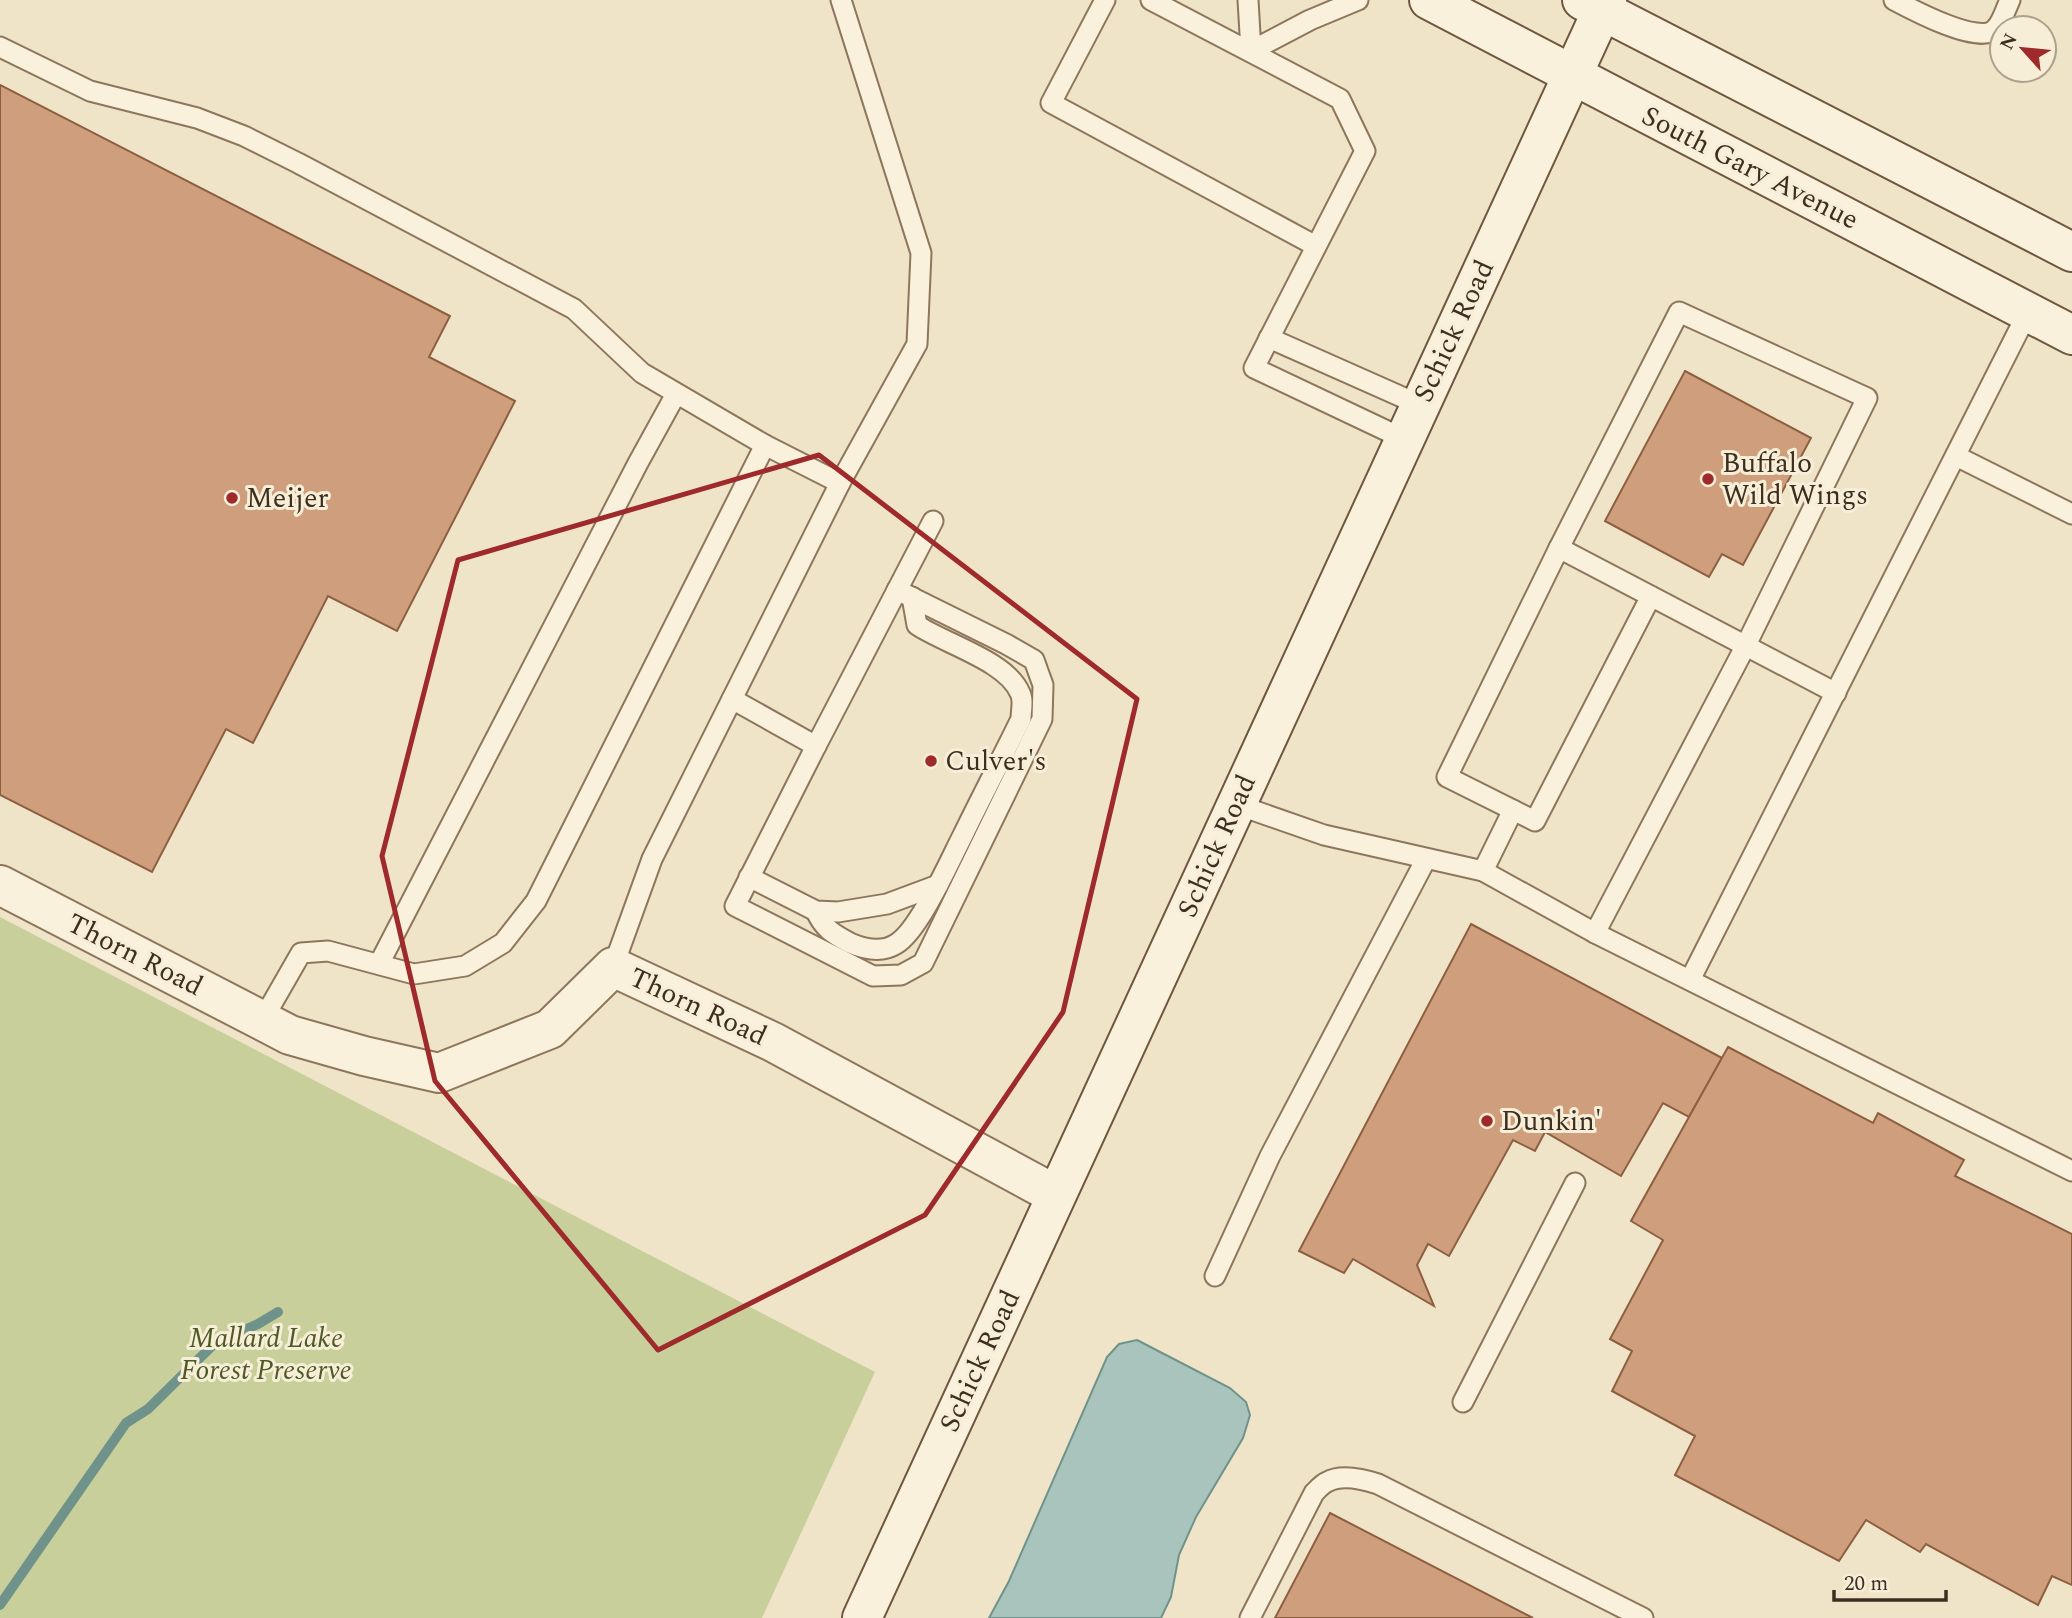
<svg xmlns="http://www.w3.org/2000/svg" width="2072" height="1618" font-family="Spectral,serif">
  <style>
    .green { fill: #c9cf9b }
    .water { fill: #a9c4bc; stroke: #6f938a; stroke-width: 2 }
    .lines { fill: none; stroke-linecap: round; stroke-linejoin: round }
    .stream { stroke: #6f938a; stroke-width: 10 }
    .building { fill: #cf9f7d; stroke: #8d5f41; stroke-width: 2 }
    .lane-casing { stroke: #8d765c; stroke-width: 23 }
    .street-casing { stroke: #8d765c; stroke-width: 42 }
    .secondary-casing { stroke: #6f573f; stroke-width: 42 }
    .lane { stroke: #faf1dc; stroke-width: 19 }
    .street { stroke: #faf1dc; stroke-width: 38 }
    .secondary { stroke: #faf1dc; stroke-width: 38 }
    .marked { fill: none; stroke: #9e2a2b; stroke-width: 5; stroke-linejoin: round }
    .poi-dot { fill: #9e2a2b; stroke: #f7eed8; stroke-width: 2.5 }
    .labels { text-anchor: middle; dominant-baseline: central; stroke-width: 6; stroke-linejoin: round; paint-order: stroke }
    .street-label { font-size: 28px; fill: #3d2e20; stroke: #f7eed8 }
    .poi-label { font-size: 28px; fill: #3d2e20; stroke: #f7eed8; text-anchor: start }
    .park-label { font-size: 28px; font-style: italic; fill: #4d5a26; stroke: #f7eed8 }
  </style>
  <rect width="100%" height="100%" fill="#f0e4c8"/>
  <!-- green -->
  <path class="green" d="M0,917L875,1372L762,1618H0Z"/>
  <!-- water -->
  <path class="water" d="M1137,1340L1230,1388L1246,1402L1250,1415L1243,1438L1196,1517L1179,1555L1171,1597L1161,1618H989L1009,1581L1107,1357L1119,1344Z"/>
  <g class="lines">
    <!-- stream -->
    <path class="stream" d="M0,1605L126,1423L148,1409L215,1343L258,1324L278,1312"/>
  </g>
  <!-- building -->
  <g class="building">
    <path d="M0,85L450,316L429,357L515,401L397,631L328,596L253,743L226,729L152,872L0,795Z"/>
    <path d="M1685,371L1811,438L1743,565L1722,554L1709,577L1605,521Z"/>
    <path d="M1471,924L1722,1058L1689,1117L1663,1103L1621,1176L1545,1132L1535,1151L1513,1140L1449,1256L1428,1244L1417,1265L1434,1306L1353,1259L1344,1273L1299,1251Z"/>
    <path d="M1728,1047L1873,1123L1878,1113L1964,1160L1955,1176L2072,1234V1585L2052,1576L2038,1605L1926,1544L1920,1552L1866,1520L1839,1561L1675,1475L1695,1436L1612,1391L1632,1351L1610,1339L1663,1240L1631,1221Z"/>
    <path d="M1330,1513L1533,1618H1275Z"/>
  </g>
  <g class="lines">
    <defs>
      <g id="lane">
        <path d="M1105,0L1051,103L1316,246"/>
        <path d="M1151,0L1340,99L1365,151L1254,368L1404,439"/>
        <path d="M1248,0L1251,51L1310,20L1358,0"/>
        <path d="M1894,0C1911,9 1980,46 1995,29C2002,23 2006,8 2010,0"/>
        <path d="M0,47L90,91L197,118L244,136L298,163L574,309L642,373L765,445L840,483"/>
        <path d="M1269,338L1420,405"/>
        <path d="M1956,456L2072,514"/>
        <path d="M1559,548L1679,312L1867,398L1746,645L1595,933"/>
        <path d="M1651,596L1535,821L1447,777L1559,548L1836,693"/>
        <path d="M732,699L816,746L933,521"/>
        <path d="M816,746L735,906L873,976L901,975L923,963L1042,719L1043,685L1034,660L1006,644L897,590"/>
        <path d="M1235,804L1324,835L1483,871L1595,933L2072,1171"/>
        <path d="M1483,871L1513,810"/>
        <path d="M749,877L816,911L838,912L887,904L938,885"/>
        <path d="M816,911C823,928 833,934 850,943C864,949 882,953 896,944C919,931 950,860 963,835C982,796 1002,758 1021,719C1021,711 1024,700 1020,693C1007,661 945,644 917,625L912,597"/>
        <path d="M379,964L638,463L676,394"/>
        <path d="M613,967L652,859L840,483L917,344L921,253L841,0"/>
        <path d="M1690,980L2028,312"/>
        <path d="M262,1021L301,953L328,951L414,974L465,966L503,943L536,901L765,445"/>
        <path d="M1215,1276L1270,1156L1426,859"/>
        <path d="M1463,1402L1575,1183"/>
        <path d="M1250,1618L1314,1493C1317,1490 1322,1484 1327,1482C1341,1474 1363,1479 1378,1484L1643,1618"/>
      </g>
      <path id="street" d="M0,885L290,1035L364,1056L439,1073L550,1029L613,967L773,1042L1056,1195"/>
      <g id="secondary">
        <path d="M1429,0L2072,335"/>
        <path d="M1582,0L2072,252"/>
        <path d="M862,1618L1607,0"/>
      </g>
    </defs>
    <!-- lane casing -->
    <use href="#lane" class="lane-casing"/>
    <!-- street casing -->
    <use href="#street" class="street-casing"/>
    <!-- secondary casing -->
    <use href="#secondary" class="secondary-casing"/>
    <!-- lane -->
    <use href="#lane" class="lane"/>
    <!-- street -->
    <use href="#street" class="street"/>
    <!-- secondary -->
    <use href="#secondary" class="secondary"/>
  </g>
  <!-- marked area -->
  <path class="marked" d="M819,455L1137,699L1063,1012L925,1215L658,1350L435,1081L382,856L458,560Z"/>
  <!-- markers -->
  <g class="poi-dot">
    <circle cx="1708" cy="479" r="7"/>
    <circle cx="232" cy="498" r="7"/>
    <circle cx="931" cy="761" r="7"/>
    <circle cx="1487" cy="1121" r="7"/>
  </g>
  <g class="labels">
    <!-- street labels -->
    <g class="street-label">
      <text transform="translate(1750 168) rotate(27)">South Gary Avenue</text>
      <text transform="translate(1454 331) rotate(-65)">Schick Road</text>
      <text transform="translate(1217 846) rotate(-66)">Schick Road</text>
      <text transform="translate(135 955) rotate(27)">Thorn Road</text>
      <text transform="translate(698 1007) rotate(25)">Thorn Road</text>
      <text transform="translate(980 1361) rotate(-65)">Schick Road</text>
    </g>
    <!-- poi labels -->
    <g class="poi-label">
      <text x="1722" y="463">Buffalo<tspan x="1722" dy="32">Wild Wings</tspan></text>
      <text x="246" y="498">Meijer</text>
      <text x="945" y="761">Culver's</text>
      <text x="1501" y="1121">Dunkin'</text>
    </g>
    <!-- park labels -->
    <g class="park-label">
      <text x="266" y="1338">Mallard Lake<tspan x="266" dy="32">Forest Preserve</tspan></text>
    </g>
  </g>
  <!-- north arrow -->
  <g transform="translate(2023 49) rotate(297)"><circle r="33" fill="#f7eed8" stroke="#ada18e" stroke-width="2"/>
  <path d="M0-5L12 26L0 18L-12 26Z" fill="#9e2a2b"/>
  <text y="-10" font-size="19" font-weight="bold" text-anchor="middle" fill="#3d2e20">N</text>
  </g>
  <!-- scale -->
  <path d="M1834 1590v10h112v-10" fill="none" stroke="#3d2e20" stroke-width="3.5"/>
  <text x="1844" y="1590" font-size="21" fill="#3d2e20" stroke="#f7eed8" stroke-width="5" paint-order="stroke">20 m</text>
</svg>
